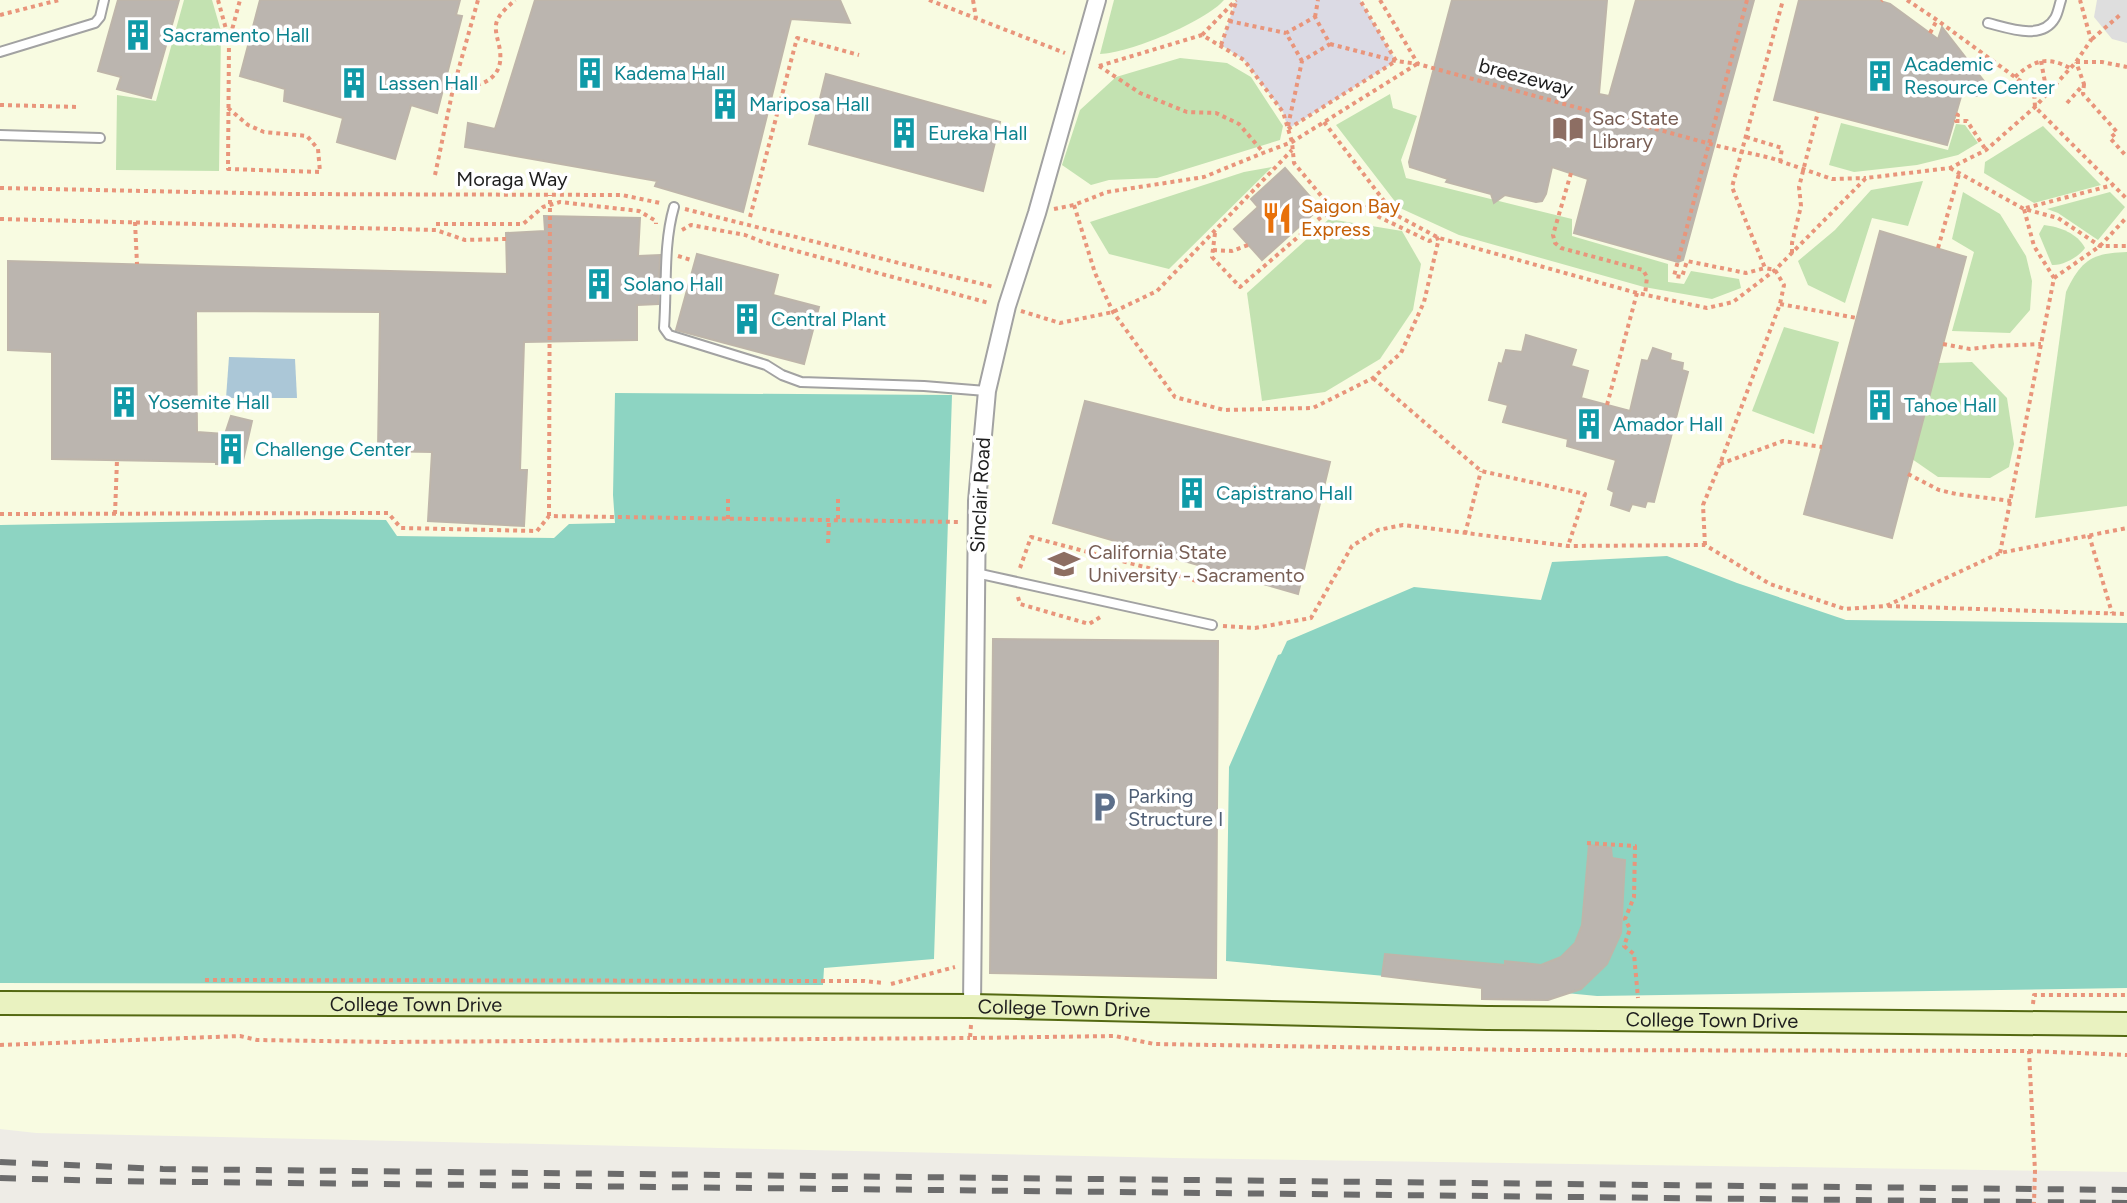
<svg xmlns="http://www.w3.org/2000/svg" width="2127" height="1203" font-family="Figtree,sans-serif">
  <style>
    .education { fill: #f8fbe1 }
    .grass { fill: #c3e2b1 }
    .pitch { fill: #8dd4c2 }
    .parking { fill: #dedede }
    .plaza { fill: #dbdae4 }
    .water { fill: #abc7d7 }
    .building { fill: #bbb5af; stroke: #beb5aa; stroke-width: 2 }
    .lines { fill: none; stroke-linecap: round; stroke-linejoin: round }
    .lane-casing { stroke: #a2a2a2; stroke-width: 12 }
    .street-casing { stroke: #a2a2a2; stroke-width: 20 }
    .secondary-casing { stroke: #546912; stroke-width: 26 }
    .path { stroke: #e9957b; stroke-width: 4; stroke-dasharray: 4 4; stroke-linecap: butt }
    .lane { stroke: #fff; stroke-width: 8 }
    .street { stroke: #fff; stroke-width: 16 }
    .secondary { stroke: #e9f2c0; stroke-width: 22 }
    .rail { stroke: #6c6c6c; stroke-width: 6; stroke-dasharray: 16 16; stroke-linecap: butt }
    .labels { text-anchor: middle; dominant-baseline: central; stroke-width: 7; stroke-linejoin: round; paint-order: stroke }
    .culture-label { font-size: 20px; fill: #0d838f; stroke: #fff; text-anchor: start }
    .street-label { font-size: 20px; fill: #1e1e1e; stroke: #fff }
    .education-label { font-size: 20px; fill: #785e54; stroke: #fff; text-anchor: start }
    .food-label { font-size: 20px; fill: #c56008; stroke: #fff; text-anchor: start }
    .service-label { font-size: 20px; fill: #4e5e75; stroke: #fff; text-anchor: start }
  </style>
  <rect width="100%" height="100%" fill="#eeece6"/>
  <!-- education -->
  <path class="education" d="M0,0H2127V1172L1174,1158L36,1133L0,1129Z"/>
  <!-- grass -->
  <g class="grass">
    <path d="M184,0H212L221,31L219,171L116,170L117,95L156,101Z"/>
    <path d="M1114,0H1224C1205,22 1129,53 1100,54Z"/>
    <path d="M1180,58L1227,63L1251,77L1283,126L1280,140L1157,178L1109,180L1091,185L1062,165L1080,110L1116,77Z"/>
    <path d="M1390,94L1393,108L1417,116L1401,160L1406,178L1572,219V236L1668,264V282L1684,284L1691,271L1739,279L1741,288L1712,299L1644,287L1459,235L1400,208L1336,125Z"/>
    <path d="M1841,123L1948,150L1956,124L1965,125L1978,143L1958,155L1917,165L1854,172L1829,165Z"/>
    <path d="M2043,126L2101,185L2034,203L1984,173L1985,162Z"/>
    <path d="M1272,167L1169,269L1109,254L1090,222L1244,172Z"/>
    <path d="M1923,181L1908,226L1872,218L1845,303L1808,285L1798,261L1835,230L1871,190Z"/>
    <path d="M1963,192L2000,214L2026,256L2032,281L2030,310L2010,333L1952,331L1974,252L1952,239Z"/>
    <path d="M2110,192L2125,207L2098,240L2058,213L2047,209Z"/>
    <path d="M1329,219L1402,231L1421,264L1413,310L1380,359L1325,392L1262,401L1247,293Z"/>
    <path d="M2044,225C2060,227 2077,233 2085,248C2079,257 2062,266 2052,265L2039,234Z"/>
    <path d="M2127,252V506L2035,518L2066,292C2081,260 2092,253 2127,252Z"/>
    <path d="M1784,327L1839,342L1814,434L1752,411Z"/>
    <path d="M1972,362L2007,398L2014,444L2009,467L1990,478L1938,477L1912,459L1938,363Z"/>
  </g>
  <!-- pitch -->
  <g class="pitch">
    <path d="M615,393L952,395L934,959L824,968L823,985L0,983V525L320,519L386,520L397,536L554,538L569,524L615,523L613,495Z"/>
    <path d="M1667,556L1737,583L1846,620L2127,623V988L1597,996L1226,961L1229,767L1278,655L1281,654L1287,641L1414,587L1541,600L1552,562Z"/>
  </g>
  <!-- parking -->
  <path class="parking" d="M2097,0H2127V43L2112,39L2094,17Z"/>
  <!-- plaza -->
  <path class="plaza" d="M1236,0H1360L1396,61L1288,129L1283,112L1244,60L1221,45Z"/>
  <!-- water -->
  <path class="water" d="M229,357L295,359L297,398H226Z"/>
  <!-- building -->
  <g class="building">
    <path d="M118,0H179L151,98L117,89L121,77L98,71Z"/>
    <path d="M260,0H460L456,15L462,16L437,113L411,105L395,159L337,142L343,118L284,101L285,89L240,76Z"/>
    <path d="M535,0H840L850,23L791,19L743,212L655,186L657,181L465,147L468,123L495,129Z"/>
    <path d="M1452,0H1607L1599,94L1609,96L1636,0H1754L1683,260L1678,262L1574,233L1588,179L1552,167L1546,194L1542,201L1536,202L1505,195L1494,203L1491,194L1446,182L1448,179L1410,167L1409,162Z"/>
    <path d="M1799,0H1877L1890,4L1938,39L1942,27L1990,89L1976,96L1962,93L1947,145L1774,100Z"/>
    <path d="M826,74L1000,122L983,191L809,144Z"/>
    <path d="M1285,168L1320,208L1262,260L1234,229L1258,207L1251,199Z"/>
    <path d="M544,216L640,218L638,256L660,255L658,304L637,305V340L524,342L520,470H527L524,526L428,521L432,452L378,451L380,312L196,311L197,432L225,434L231,416L252,421L242,465L216,464V462L52,459V352L8,350V261L507,274L506,233L545,231Z"/>
    <path d="M1880,231L1966,257L1892,538L1804,514Z"/>
    <path d="M697,254L778,275L773,295L819,307L804,364L676,330Z"/>
    <path d="M1526,335L1576,350L1571,366L1588,371L1581,398L1630,411L1642,360L1648,361L1653,348L1671,354L1670,360L1683,363L1682,370L1688,372L1654,502L1647,501L1645,507L1632,504L1629,511L1611,505L1614,492L1608,489L1616,460L1567,446L1568,439L1503,422L1508,405L1489,400L1499,363L1502,364L1506,350L1522,352Z"/>
    <path d="M1085,401L1330,462L1298,594L1053,523Z"/>
    <path d="M993,639L1218,641L1216,978L990,973Z"/>
    <path d="M1589,845L1611,848L1612,858L1625,860L1621,933L1607,964L1581,989L1548,1000L1482,999V988L1382,976L1385,954L1505,965V961L1541,965L1561,957L1575,943L1582,925Z"/>
  </g>
  <g class="lines">
    <defs>
      <g id="lane">
        <path d="M1988,23C2008,28 2042,41 2055,18C2058,13 2059,6 2061,0"/>
        <path d="M0,52L95,23L100,17L104,0"/>
        <path d="M0,135L100,138"/>
        <path d="M674,207C663,245 667,288 664,328L669,335L766,365L782,375L801,382L924,386L986,391"/>
        <path d="M976,573L1212,625"/>
      </g>
      <path id="street" d="M972,1006L977,501L987,391L1007,306L1037,213L1097,0"/>
      <g id="secondary">
        <path id="s1" d="M0,1003L972,1006L1487,1018L2127,1024"/>
      </g>
    </defs>
    <!-- lane casing -->
    <use href="#lane" class="lane-casing"/>
    <!-- street casing -->
    <use href="#street" class="street-casing"/>
    <!-- secondary casing -->
    <use href="#secondary" class="secondary-casing"/>
    <!-- path -->
    <g class="path">
      <path d="M218,0L229,40"/>
      <path d="M929,0L1065,53"/>
      <path d="M973,0L976,18"/>
      <path d="M1380,0L1418,64"/>
      <path d="M1747,0L1674,276L1682,277L1687,261L1746,273L1765,268"/>
      <path d="M1907,0L1937,20L2034,91L2035,107L2127,199"/>
      <path d="M1881,1L1882,0"/>
      <path d="M0,15L59,0"/>
      <path d="M1315,17L1318,0"/>
      <path d="M1229,21L1286,33"/>
      <path d="M1930,33L1937,20"/>
      <path d="M1202,35L1236,0"/>
      <path d="M2092,39L2120,15"/>
      <path d="M1330,44L1396,61L1418,64L1718,146L1771,158L1832,179L1866,178"/>
      <path d="M1221,45L1236,2"/>
      <path d="M2041,61L2047,93"/>
      <path d="M2076,62H2102L2127,67"/>
      <path d="M1099,66L1202,35L1244,60L1283,112L1292,142L1294,163L1328,204L1336,209L1353,208L1366,204L1377,216L1429,241L1439,238"/>
      <path d="M1099,66L1140,93L1187,112L1216,113L1239,124L1263,152"/>
      <path d="M2015,77C2034,60 2047,56 2070,68"/>
      <path d="M2084,84L2083,94L2117,132L2110,138L2127,157"/>
      <path d="M453,89C477,87 504,82 500,51C499,42 495,34 496,25C497,15 508,7 515,0"/>
      <path d="M2067,103L2084,84L2076,62"/>
      <path d="M0,105L80,107"/>
      <path d="M228,108L248,125L264,132L307,136L318,149L320,172L228,169L229,41L240,0"/>
      <path d="M1956,114L1958,115L1956,121H1967L1986,150"/>
      <path d="M1324,122L1394,214L1439,238L1637,293L1707,308L1733,302L1775,270L1866,178L1950,168L1986,150L2035,107L2076,62L2091,40L2080,0"/>
      <path d="M1288,126L1302,61L1330,44L1315,17L1286,33L1302,61"/>
      <path d="M1288,129L1396,61L1360,0"/>
      <path d="M1746,137L1782,148L1780,161"/>
      <path d="M1950,168L2024,209L2058,218L2100,246H2127"/>
      <path d="M1571,173L1553,235L1555,243L1561,248L1643,270L1647,277L1645,295"/>
      <path d="M435,175L453,89L478,0"/>
      <path d="M0,188L291,194L622,195L660,203"/>
      <path d="M1074,205L1095,273L1113,312L1175,397L1224,410L1313,408L1373,378L1401,353L1424,302L1439,238"/>
      <path d="M2026,208L2113,185"/>
      <path d="M685,209L994,287"/>
      <path d="M1054,209L1074,205L1107,192L1204,177L1263,153L1292,142L1417,64"/>
      <path d="M750,217L797,38L859,55"/>
      <path d="M0,219L436,230L465,240L506,239"/>
      <path d="M135,222L137,264"/>
      <path d="M436,224H523L543,207L560,202L639,211L656,221V224"/>
      <path d="M682,230L691,225L745,235L763,242L989,303"/>
      <path d="M1215,233L1212,257L1240,287L1320,218L1336,209"/>
      <path d="M1938,248L1959,174"/>
      <path d="M1213,250L1232,251L1248,245"/>
      <path d="M1792,253V243L1801,206L1799,187L1818,112"/>
      <path d="M678,256L691,260"/>
      <path d="M2054,278L2100,246L2127,217"/>
      <path d="M1780,304L1857,318"/>
      <path d="M1021,311L1060,323L1113,312L1157,291L1292,150"/>
      <path d="M1943,344L1970,349L1995,346L2041,344"/>
      <path d="M1373,378L1481,471L1585,494L1568,546"/>
      <path d="M1607,405L1637,293"/>
      <path d="M1720,464L1783,441L1822,447"/>
      <path d="M1908,474L1939,490L1956,494L2011,501"/>
      <path d="M838,499V520"/>
      <path d="M0,514L388,513L401,528L537,531L549,516L961,522"/>
      <path d="M115,514L117,460"/>
      <path d="M549,516L550,195"/>
      <path d="M728,519V497"/>
      <path d="M1465,534L1481,471"/>
      <path d="M2089,535L2112,613"/>
      <path d="M828,543L829,520"/>
      <path d="M1705,545L1703,505L1720,464L1780,304L1784,285L1775,270L1765,268L1732,187L1783,0"/>
      <path d="M2000,553L2054,278L2034,246L2024,209"/>
      <path d="M1020,568L1031,537L1201,582"/>
      <path d="M1018,597L1020,604L1089,624L1102,616"/>
      <path d="M1888,606L2127,614"/>
      <path d="M1223,626L1255,628L1311,618L1352,546L1378,530L1403,525L1568,546L1705,545L1770,584L1845,609L1886,606L2000,553L2127,528"/>
      <path d="M1587,843L1635,846L1634,897L1625,919L1630,929L1624,946L1634,954L1638,998"/>
      <path d="M205,980L864,981L883,983"/>
      <path d="M891,984L955,967"/>
      <path d="M2033,1004L2034,995H2127"/>
      <path d="M971,1025L970,1038L1115,1036L1154,1044L1518,1050L2029,1051L2035,1171L2034,1203"/>
      <path d="M0,1045L240,1036L257,1040L389,1042L970,1038"/>
      <path d="M2029,1051L2127,1055"/>
    </g>
    <!-- lane -->
    <use href="#lane" class="lane"/>
    <!-- street -->
    <use href="#street" class="street"/>
    <!-- secondary -->
    <use href="#secondary" class="secondary"/>
    <!-- rail -->
    <g class="rail">
      <path d="M0,1162L163,1169L2127,1190"/>
      <path d="M0,1178L109,1181L2127,1203"/>
    </g>
  </g>
  <!-- icons -->
  <defs>
    <symbol id="building-bare" viewBox="-9 -9 18 18"><path d="M-4-6H4V6H1V3H-1V6H-4ZM-2.5-4.3h1.7v1.8h-1.7ZM.8-4.3h1.7v1.8H.8ZM-2.5-1h1.7V.8h-1.7ZM.8-1h1.7V.8H.8Z" fill="#0f9aa8" stroke="#fff" stroke-width="2.5" paint-order="stroke"/></symbol>
    <symbol id="library-bare" viewBox="-9 -9 18 18"><path d="M-6-4Q-3-5.5-.7-3.5V5Q-3 3-6 4ZM6-4Q3-5.5 .7-3.5V5Q3 3 6 4Z" fill="#8d6e63" stroke="#fff" stroke-width="2.5" paint-order="stroke"/></symbol>
    <symbol id="restaurant-bare" viewBox="-9 -9 18 18"><path d="M-5-6h1v4h1v-4h1v4h1v-4h1v5L-1.5 .5V6h-2V.5L-5-1ZM5-6V6H3V1.5H1.5Q1.5-4 5-6Z" fill="#e8710a" stroke="#fff" stroke-width="2.5" paint-order="stroke"/></symbol>
    <symbol id="university-bare" viewBox="-9 -9 18 18"><path d="M0-5L7-2L0 1L-7-2ZM-4 1L0 2.5L4 1V4Q0 6-4 4Z" fill="#8d6e63" stroke="#fff" stroke-width="2.5" paint-order="stroke"/></symbol>
    <symbol id="parking-bare" viewBox="-9 -9 18 18"><path d="M-3.5-5.5H1a3.5 3.5 0 0 1 0 7H-1V5.5H-3.5ZM-1-3.4V-.6H.8a1.4 1.4 0 0 0 0-2.8Z" fill="#5c6f8a" stroke="#fff" stroke-width="2.5" paint-order="stroke"/></symbol>
  </defs>
  <g fill-rule="evenodd">
    <use href="#building-bare" x="116" y="13" width="44" height="44"/>
    <use href="#building-bare" x="568" y="51" width="44" height="44"/>
    <use href="#building-bare" x="1858" y="54" width="44" height="44"/>
    <use href="#building-bare" x="332" y="61" width="44" height="44"/>
    <use href="#building-bare" x="703" y="82" width="44" height="44"/>
    <use href="#library-bare" x="1546" y="107" width="44" height="44"/>
    <use href="#building-bare" x="882" y="111" width="44" height="44"/>
    <use href="#restaurant-bare" x="1255" y="196" width="44" height="44"/>
    <use href="#building-bare" x="577" y="262" width="44" height="44"/>
    <use href="#building-bare" x="725" y="297" width="44" height="44"/>
    <use href="#building-bare" x="102" y="380" width="44" height="44"/>
    <use href="#building-bare" x="1858" y="383" width="44" height="44"/>
    <use href="#building-bare" x="1567" y="402" width="44" height="44"/>
    <use href="#building-bare" x="209" y="427" width="44" height="44"/>
    <use href="#building-bare" x="1170" y="471" width="44" height="44"/>
    <use href="#university-bare" x="1042" y="542" width="44" height="44"/>
    <use href="#parking-bare" x="1082" y="785" width="44" height="44"/>
  </g>
  <g class="labels">
    <!-- culture labels -->
    <g class="culture-label">
      <text x="162" y="35">Sacramento Hall</text>
      <text x="1904" y="64">Academic<tspan x="1904" dy="23">Resource Center</tspan></text>
      <text x="614" y="73">Kadema Hall</text>
      <text x="378" y="83">Lassen Hall</text>
      <text x="749" y="104">Mariposa Hall</text>
      <text x="928" y="133">Eureka Hall</text>
      <text x="623" y="284">Solano Hall</text>
      <text x="771" y="319">Central Plant</text>
      <text x="148" y="402">Yosemite Hall</text>
      <text x="1904" y="405">Tahoe Hall</text>
      <text x="1613" y="424">Amador Hall</text>
      <text x="255" y="449">Challenge Center</text>
      <text x="1216" y="493">Capistrano Hall</text>
    </g>
    <!-- street labels -->
    <g class="street-label">
      <text transform="translate(1526 77) rotate(15)">breezeway</text>
      <text x="512" y="179">Moraga Way</text>
      <text transform="translate(980 495) rotate(-87)">Sinclair Road</text>
      <text stroke="none"><textPath href="#s1" startOffset="416">College Town Drive</textPath></text>
      <text stroke="none"><textPath href="#s1" startOffset="1064">College Town Drive</textPath></text>
      <text stroke="none"><textPath href="#s1" startOffset="1712">College Town Drive</textPath></text>
    </g>
    <!-- education labels -->
    <g class="education-label">
      <text x="1592" y="118">Sac State<tspan x="1592" dy="23">Library</tspan></text>
      <text x="1088" y="552">California State<tspan x="1088" dy="23">University - Sacramento</tspan></text>
    </g>
    <!-- food labels -->
    <g class="food-label">
      <text x="1301" y="206">Saigon Bay<tspan x="1301" dy="23">Express</tspan></text>
    </g>
    <!-- service labels -->
    <g class="service-label">
      <text x="1128" y="796">Parking<tspan x="1128" dy="23">Structure I</tspan></text>
    </g>
  </g>
</svg>
